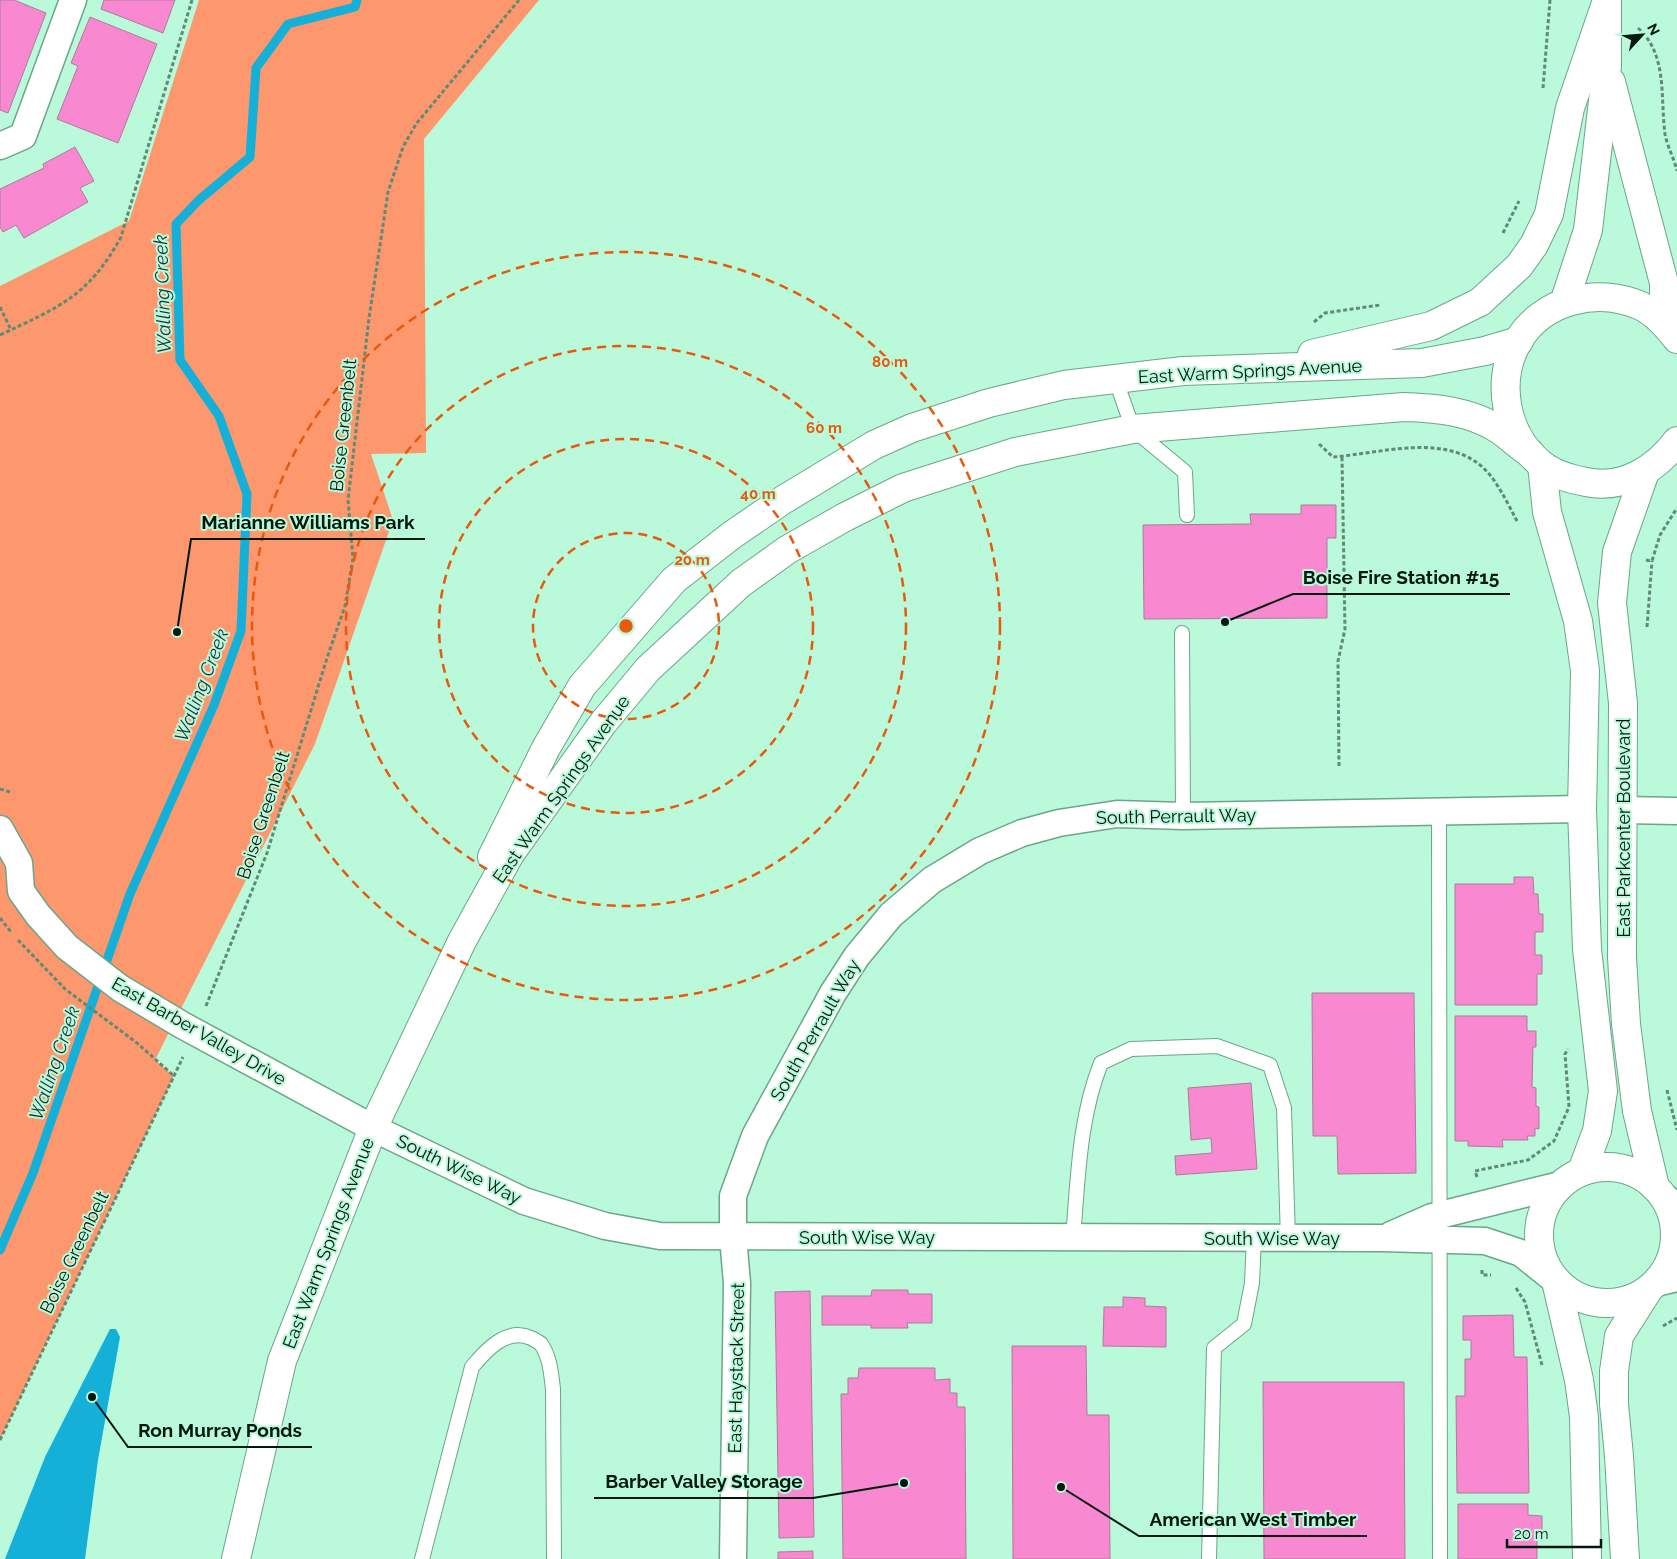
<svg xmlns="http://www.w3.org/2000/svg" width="1677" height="1559" font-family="Raleway,sans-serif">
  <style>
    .green { fill: #fc976e }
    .water { fill: #14b0d8 }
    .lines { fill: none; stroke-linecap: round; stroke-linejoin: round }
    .stream { stroke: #14b0d8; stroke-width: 9 }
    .building { fill: #f888d0; stroke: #ae7b9a }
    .service-casing { stroke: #6ba689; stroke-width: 16 }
    .minor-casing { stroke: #6ba689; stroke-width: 29 }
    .tertiary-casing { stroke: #6ba689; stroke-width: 30 }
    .secondary-casing { stroke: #6ba689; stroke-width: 30 }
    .path { stroke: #5f8a75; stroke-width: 3; stroke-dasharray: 4 2.5; stroke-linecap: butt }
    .service { stroke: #fff; stroke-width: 14 }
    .minor { stroke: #fff; stroke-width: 26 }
    .tertiary { stroke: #fff; stroke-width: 28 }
    .secondary { stroke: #fff; stroke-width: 28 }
    .ring { fill: none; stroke: #e8590c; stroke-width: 2.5; stroke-dasharray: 9 6 }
    .labels { text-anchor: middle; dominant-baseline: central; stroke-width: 4; stroke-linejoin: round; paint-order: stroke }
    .street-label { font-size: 18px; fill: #02190f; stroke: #baf9d9 }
    .water-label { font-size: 19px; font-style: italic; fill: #17323c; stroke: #baf9d9 }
    .centre { fill: #e8590c; stroke: #baf9d9; stroke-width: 2.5 }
    .ring-label { font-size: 15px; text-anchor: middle; font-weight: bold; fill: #e8590c; stroke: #baf9d9; stroke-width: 4; stroke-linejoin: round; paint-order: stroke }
    .leader { fill: none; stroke: #02190f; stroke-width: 2 }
    .callout-dot { fill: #02190f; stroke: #baf9d9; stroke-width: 2 }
    .callout-label { font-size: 19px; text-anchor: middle; font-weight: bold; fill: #02190f; stroke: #baf9d9; stroke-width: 4; stroke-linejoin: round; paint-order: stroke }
  </style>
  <rect width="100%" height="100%" fill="#baf9d9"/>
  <!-- green -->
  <path class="green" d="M199,0H539L424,139L426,453L371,454L393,520L315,744L155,1060L174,1076L0,1440V286L129,221Z"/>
  <!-- water -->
  <path class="water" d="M110,1329H116L120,1337L98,1460L85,1559H5L45,1457Z"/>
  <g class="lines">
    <!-- stream -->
    <path class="stream" d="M0,1250L33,1173L130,894L214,705L241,631L247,494L219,416L180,360L176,224L199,200L250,157L256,68L288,24L355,7L357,0"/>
  </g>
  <!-- building -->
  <g class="building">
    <path d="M0,0H14L46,13L8,113L0,110Z"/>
    <path d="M104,0H175L163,33L101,9Z"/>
    <path d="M90,17L157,44L118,143L57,119L78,66L71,63Z"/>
    <path d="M75,147L94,181L80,188L88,202L24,238L16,225L3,232L0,227V189L44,168L43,164Z"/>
    <path d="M1301,505H1336V538H1327V618L1144,619L1143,525L1251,524L1250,514H1301Z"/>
    <path d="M1514,877H1533L1534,894H1538L1539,914H1543V932H1535V955H1542V974H1537V1005H1455V884H1514Z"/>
    <path d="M1312,993H1414L1416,1173L1338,1174L1337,1136H1313Z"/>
    <path d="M1455,1016H1527V1031H1536V1047H1533L1532,1087L1536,1088V1106L1539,1107V1129L1535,1128V1136H1527L1528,1140H1502L1503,1147L1468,1146V1141H1455Z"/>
    <path d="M1251,1083L1257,1169L1176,1175L1175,1156L1212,1153L1211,1138L1191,1140L1188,1088Z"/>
    <path d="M872,1290H908V1294H932V1323H907L908,1328H871V1325H822V1296H871Z"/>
    <path d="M810,1291L814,1537L779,1538L775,1292Z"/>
    <path d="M1123,1297L1145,1298V1306L1166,1307V1347L1103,1346L1104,1307H1123Z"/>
    <path d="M1513,1315L1514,1357H1527L1529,1493H1457L1456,1396H1465V1359H1471V1340H1463V1316Z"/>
    <path d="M1012,1346H1086L1087,1415H1109L1110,1559H1013Z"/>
    <path d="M859,1368H935V1380L950,1379V1393H957V1407H965L966,1559H843L841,1394H848V1378H858Z"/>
    <path d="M1263,1382H1404L1405,1559H1264Z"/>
    <path d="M1458,1504H1528V1515L1542,1516V1536H1537V1559H1458Z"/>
    <path d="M813,1551V1559H778V1552Z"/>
  </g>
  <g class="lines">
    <defs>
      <g id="service">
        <path d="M1115,378L1133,429L1185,472L1187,515"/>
        <path d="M1182,633L1183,816"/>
        <path d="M1439,812L1440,1559"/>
        <path d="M1073,1238C1078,1179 1079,1118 1101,1063L1131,1049L1217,1046L1270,1065L1284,1108L1288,1239"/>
        <path d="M422,1559L472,1367C486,1350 507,1327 531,1338C534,1340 538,1341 541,1344C550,1357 551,1373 553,1389L554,1559"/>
        <path d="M1209,1559L1214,1348L1244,1324L1252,1283L1254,1238"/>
      </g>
      <g id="minor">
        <path d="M0,146L23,136L73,0"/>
        <path d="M1624,810L1677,811"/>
        <path d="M0,829L19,863L21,891L38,915L67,947L120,988L182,1025L373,1128L524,1201L605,1226L660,1236L1383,1238L1485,1241L1521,1253L1556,1281"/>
        <path d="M1664,1197L1677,1206"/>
        <path d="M1391,1235L1432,1217L1560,1185"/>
        <path d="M1656,1283L1677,1278"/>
        <path d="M733,1559L737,1283L733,1237V1196L755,1136L833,993L857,956L891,915L932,880L980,851L1022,833L1059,823L1117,814L1183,816L1582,809"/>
      </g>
      <g id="tertiary">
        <path d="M1312,354L1431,326L1480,302L1519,266L1534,245L1549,214L1570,108L1605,6"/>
        <path d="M1542,465L1547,512L1578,621L1585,671L1582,809L1587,949L1603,1091L1597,1131L1582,1171"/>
        <path d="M1645,472L1617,552L1612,603L1623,703L1622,957L1626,1024L1637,1111L1655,1187"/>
        <path d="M492,857L546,748L582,686L674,580L732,535L783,500L874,445L912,428L989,403L1064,385L1183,371L1422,363L1485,351L1519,341"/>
        <circle cx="1607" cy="1235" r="68"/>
        <path d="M1556,1281L1579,1380L1584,1417L1587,1559"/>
        <path d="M236,1559L282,1361L373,1128L462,941L510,854L603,723L648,669L741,583L787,550L845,517L903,488L1015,452L1133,429L1404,407C1436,408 1470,411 1498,429C1509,436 1519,446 1530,453"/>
        <path d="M1625,1559L1619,1456L1614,1404V1371L1619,1336L1647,1292"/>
      </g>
      <g id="secondary">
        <path d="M1611,82L1664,283V323"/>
        <path d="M1564,303L1588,230L1607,66V0"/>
        <path d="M1677,339C1667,326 1656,313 1641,306C1598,287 1543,299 1518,341C1495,381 1505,435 1541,464C1554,475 1570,479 1586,482C1623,490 1656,469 1677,441"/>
      </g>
    </defs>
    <!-- service casing -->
    <use href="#service" class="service-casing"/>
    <!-- minor casing -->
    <use href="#minor" class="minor-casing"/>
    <!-- tertiary casing -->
    <use href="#tertiary" class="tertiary-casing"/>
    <!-- secondary casing -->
    <use href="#secondary" class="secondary-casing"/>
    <!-- path -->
    <g class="path">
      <path d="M1638,28C1668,55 1660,97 1665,134C1667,146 1674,158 1677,171"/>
      <path d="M1543,88L1550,0"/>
      <path d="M1503,233L1519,201"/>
      <path d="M0,307L11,330"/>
      <path d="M1314,322L1325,313L1380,305"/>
      <path d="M0,335C59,307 88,297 121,237L192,0"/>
      <path d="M1319,444L1333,457C1384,453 1453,430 1490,475C1501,489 1509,506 1517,521"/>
      <path d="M1646,560L1652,561L1660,535L1677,508"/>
      <path d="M1647,627L1652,561"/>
      <path d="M1339,766L1338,661L1345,629L1342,457"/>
      <path d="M0,789L10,792"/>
      <path d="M0,918L11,932"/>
      <path d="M18,940L65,989L137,1043L174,1076"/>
      <path d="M206,1006L267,853L327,658L345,606L353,558L348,500L369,318L388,192L403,147L416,124L519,0"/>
      <path d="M1667,1090L1677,1130"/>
      <path d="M1477,1177L1475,1171L1528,1160L1554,1141L1569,1107L1565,1054L1568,1049"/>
      <path d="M1482,1270V1275H1491"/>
      <path d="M1516,1288L1525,1302L1542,1365"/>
      <path d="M1663,1326L1677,1318"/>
      <path d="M0,1440L183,1057"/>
    </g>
    <!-- service -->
    <use href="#service" class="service"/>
    <!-- minor -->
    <use href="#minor" class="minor"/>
    <!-- tertiary -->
    <use href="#tertiary" class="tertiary"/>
    <!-- secondary -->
    <use href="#secondary" class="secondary"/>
  </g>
  <!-- distance rings -->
  <g class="ring">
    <circle cx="626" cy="626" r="93"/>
    <circle cx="626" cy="626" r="187"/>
    <circle cx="626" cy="626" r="280"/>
    <circle cx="626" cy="626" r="374"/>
  </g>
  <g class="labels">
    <!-- street labels -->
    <g class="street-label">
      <text transform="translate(1250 371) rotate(-3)">East Warm Springs Avenue</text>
      <text transform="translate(343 425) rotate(-84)">Boise Greenbelt</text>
      <text transform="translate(561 789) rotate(-55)">East Warm Springs Avenue</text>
      <text transform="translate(263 815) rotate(-72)">Boise Greenbelt</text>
      <text transform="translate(1176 816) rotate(-1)">South Perrault Way</text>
      <text transform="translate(1623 828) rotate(-90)">East Parkcenter Boulevard</text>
      <text transform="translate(815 1030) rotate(-60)">South Perrault Way</text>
      <text transform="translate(199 1031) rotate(30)">East Barber Valley Drive</text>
      <text transform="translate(459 1169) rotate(26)">South Wise Way</text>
      <text x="867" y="1237">South Wise Way</text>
      <text x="1272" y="1238">South Wise Way</text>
      <text transform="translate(328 1243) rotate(-69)">East Warm Springs Avenue</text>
      <text transform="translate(74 1252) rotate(-64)">Boise Greenbelt</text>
      <text transform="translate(736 1368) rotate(-89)">East Haystack Street</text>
    </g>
    <!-- water labels -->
    <g class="water-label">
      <text transform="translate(162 294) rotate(-92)">Walling Creek</text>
      <text transform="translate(201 685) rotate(-69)">Walling Creek</text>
      <text transform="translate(54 1063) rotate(-71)">Walling Creek</text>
    </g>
  </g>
  <circle cx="626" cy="626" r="8" class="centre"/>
  <g class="ring-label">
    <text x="890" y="367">80 m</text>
    <text x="824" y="433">60 m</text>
    <text x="758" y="499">40 m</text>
    <text x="692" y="565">20 m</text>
  </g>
  <!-- callouts -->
  <path class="leader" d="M177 632L191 539H425M1225 622L1293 594H1510M92 1397L128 1447H312M904 1483L813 1498H594M1061 1487L1139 1536H1367"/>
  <g class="callout-dot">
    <circle cx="177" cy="632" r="5"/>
    <circle cx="1225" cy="622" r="5"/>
    <circle cx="92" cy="1397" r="5"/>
    <circle cx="904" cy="1483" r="5"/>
    <circle cx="1061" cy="1487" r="5"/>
  </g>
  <g class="callout-label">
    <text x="308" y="529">Marianne Williams Park</text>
    <text x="1401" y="584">Boise Fire Station #15</text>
    <text x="220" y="1437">Ron Murray Ponds</text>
    <text x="704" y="1488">Barber Valley Storage</text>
    <text x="1253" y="1526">American West Timber</text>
  </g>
  <!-- north arrow -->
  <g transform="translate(1642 35) rotate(64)" stroke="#baf9d9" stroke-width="4" paint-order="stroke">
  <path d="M0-4L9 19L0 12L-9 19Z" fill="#02190f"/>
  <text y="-8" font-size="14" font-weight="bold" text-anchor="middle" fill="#02190f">N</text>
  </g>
  <!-- scale -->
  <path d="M1507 1539v8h94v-8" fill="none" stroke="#02190f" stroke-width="2.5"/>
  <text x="1514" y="1539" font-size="15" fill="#02190f" stroke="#baf9d9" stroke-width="4" paint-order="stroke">20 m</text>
</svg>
